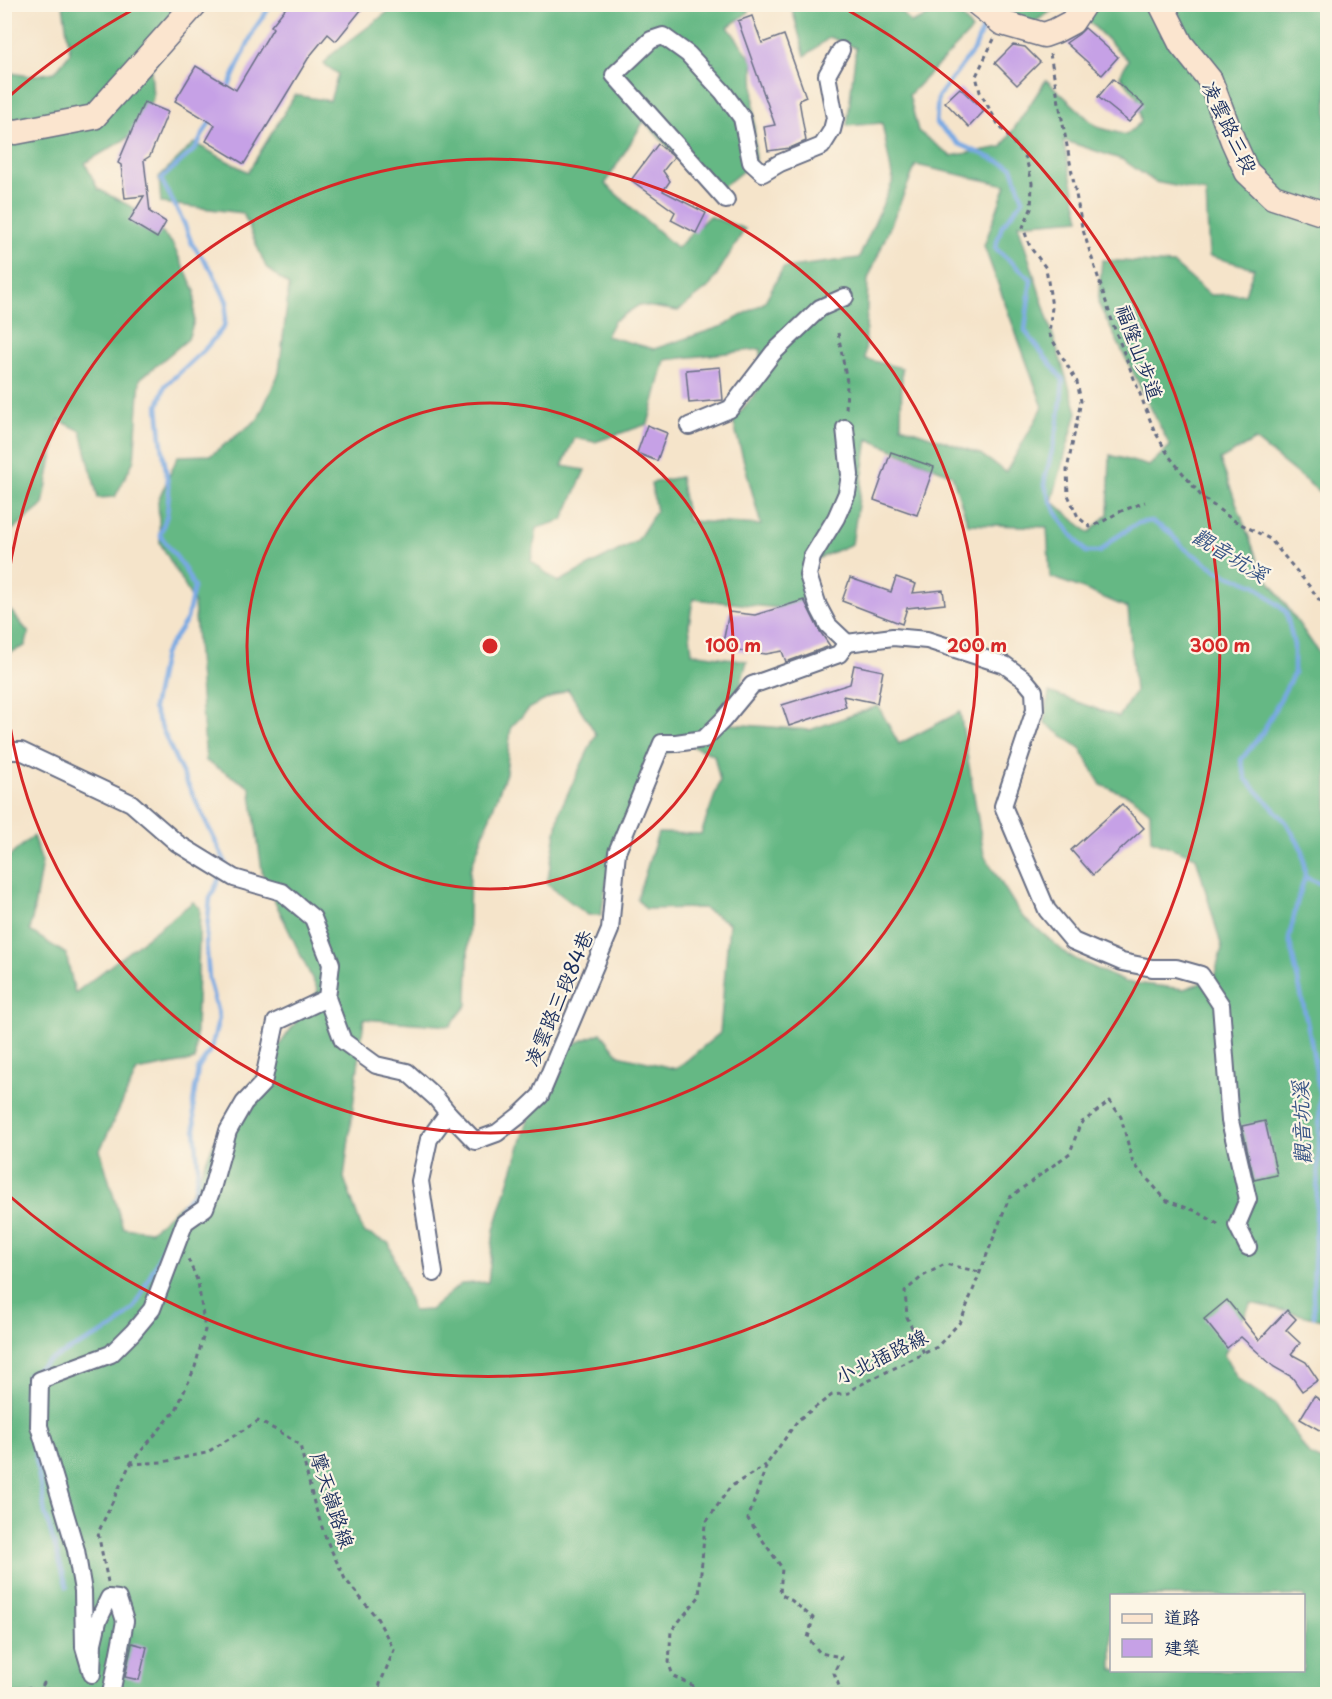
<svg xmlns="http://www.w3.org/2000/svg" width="1332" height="1699" font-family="'Playpen Sans','LXGW WenKai TC',sans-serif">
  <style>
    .forest { fill: #65b884; stroke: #407471; stroke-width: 1.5; fill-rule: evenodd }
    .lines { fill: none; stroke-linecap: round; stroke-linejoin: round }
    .stream { stroke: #78a9e3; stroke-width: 4.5 }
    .building { fill: #c6a1e6 }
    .street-casing { stroke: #676e84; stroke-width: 20 }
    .secondary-casing { stroke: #676e84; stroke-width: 27 }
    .path { stroke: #676e84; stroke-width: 3; stroke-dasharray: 4.5 4.5; stroke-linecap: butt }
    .street { stroke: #fff; stroke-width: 16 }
    .secondary { stroke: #fbe5cf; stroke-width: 24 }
    .ring { fill: none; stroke: #d62828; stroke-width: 3 }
    .labels { text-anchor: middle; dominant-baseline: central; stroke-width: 4.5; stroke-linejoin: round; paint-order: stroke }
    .street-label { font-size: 20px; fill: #1b2f5e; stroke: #fcf5e5 }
    .water-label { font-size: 21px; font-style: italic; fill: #375486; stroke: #fcf5e5 }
    .centre { fill: #d62828; stroke: #fcf5e5; stroke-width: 3 }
    .ring-label { font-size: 18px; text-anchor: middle; font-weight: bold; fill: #d62828; stroke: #fcf5e5; stroke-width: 4.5; stroke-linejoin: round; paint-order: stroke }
  </style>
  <rect width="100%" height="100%" fill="#fcf5e5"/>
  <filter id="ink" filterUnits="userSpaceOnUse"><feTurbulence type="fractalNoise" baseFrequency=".0167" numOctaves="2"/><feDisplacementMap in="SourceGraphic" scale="12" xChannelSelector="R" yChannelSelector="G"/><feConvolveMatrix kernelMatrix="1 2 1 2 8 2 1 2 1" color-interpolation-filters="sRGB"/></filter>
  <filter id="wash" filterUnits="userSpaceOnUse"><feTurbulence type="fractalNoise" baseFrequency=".008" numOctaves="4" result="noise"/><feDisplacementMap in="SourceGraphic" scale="24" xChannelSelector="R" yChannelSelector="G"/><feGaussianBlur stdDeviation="1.35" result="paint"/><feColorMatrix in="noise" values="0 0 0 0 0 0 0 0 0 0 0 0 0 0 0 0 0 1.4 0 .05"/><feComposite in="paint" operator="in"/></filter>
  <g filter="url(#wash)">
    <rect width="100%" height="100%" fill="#f5e4ca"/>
    <!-- forest -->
    <g class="forest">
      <path d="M63,5H194L151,69L153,98L134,134L85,163L98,189L143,213L172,243L195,291L194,321L188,339L140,379L134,460L115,497L98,498L81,431L59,420L43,505L5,536V72L29,76L55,72L70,53Z"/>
      <path d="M397,5H747L749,12L728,27L753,61L755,161L713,195L644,121L605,184L677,248L709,216L745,229L710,286L678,311L639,305L614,321L606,336L654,349L723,326L764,303L783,268L859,258L893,181L882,123L847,126L856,48L830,37L805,56L791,5H896L911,23L954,5L972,30L909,95L918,131L951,156L1002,147L1046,80L1097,127L1126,135L1141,122L1137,96L1120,76L1128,60L1079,12L1059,6L1030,25L988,5H1327V498L1255,440L1220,460L1261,569L1321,656L1327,658L1328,1121L1321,1132L1328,1164L1327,1321L1251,1303L1224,1355L1238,1379L1276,1405L1309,1455L1327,1463V1694H5L4,861L33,836L42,862L30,931L66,954L75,993L193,902L200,908L195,1060L137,1071L100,1150L123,1228L151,1231L190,1196L221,1127L318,991L263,877L250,787L206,761L194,602L160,543L158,501L178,456L211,455L258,419L279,373L289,286L266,267L243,213L161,203L159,177L194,143L248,172L295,95L330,101L338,74L324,64L331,55ZM1063,140L1123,160L1155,182L1206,192L1209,256L1254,268L1245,294L1210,295L1174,264L1102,260L1098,303L1170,446L1149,466L1110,455L1108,514L1089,533L1052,501L1077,412L1018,224L1080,219ZM916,165L1006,185L984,246L1043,407L1006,472L980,454L901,426L902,368L865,359L868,279ZM761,349L758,390L733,421L761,525L688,521L680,477L651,483L656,511L637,541L558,582L531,561L537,528L563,520L585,470L562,466L575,438L595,442L648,424L665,360ZM868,439L952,475L968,524L1047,527L1050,577L1081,588L1128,608L1135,692L1119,717L1049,692L1045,723L1081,749L1101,785L1132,797L1150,812L1151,840L1196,857L1222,948L1214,978L1184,989L1125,982L1069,956L1021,915L984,855L960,712L899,744L878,706L810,730L730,724L747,661L692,653L689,625L693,599L807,611L812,561L852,544ZM568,689L596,734L560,810L547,884L588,915H601L608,874L664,754L690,745L714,755L720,781L701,834L658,833L637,899L646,909L703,908L729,923L720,1033L676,1069L619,1055L601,1033L561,1049L531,1110L494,1230L488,1282L461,1284L430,1310L413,1311L389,1243L363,1232L344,1178L364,1019L450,1026L467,1005L470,870L506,773L511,727L531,707ZM1112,1596H1304V1670H1112Z"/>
      <path d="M5,611H11L29,633L25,646L5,655Z"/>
    </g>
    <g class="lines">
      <!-- stream -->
      <g class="stream">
        <path d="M986,19L975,48L938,97L936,123L959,144L1012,167L1023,200L1002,226L995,248L1031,279L1025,331L1063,380C1061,408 1057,435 1049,463C1048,469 1043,479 1045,485C1051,510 1070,533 1086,552H1100L1112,540L1138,523L1151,521L1168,531L1184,548L1220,572L1255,585L1286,612L1294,645V673L1263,732L1241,760L1246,779L1286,822L1303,851L1305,877L1297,903L1289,938L1311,1041L1320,1096L1319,1147L1313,1292L1314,1317"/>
        <path d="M227,90L255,28L272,4"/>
        <path d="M212,118L195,149L161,179L184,223L192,244L212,271L227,302L224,327L204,350L165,386L158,406L161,438L169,490L167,515L160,535L183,566L194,587L187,619L164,654L153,708L176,760L226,863L224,867"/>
        <path d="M1305,877L1328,887"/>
        <path d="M67,1587L45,1513L25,1394L28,1375L48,1361L115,1327L135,1307L158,1259L173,1222L186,1201L195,1192L198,1166L193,1103L198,1069L211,1049L219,1018L209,979L206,940L210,898L221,875"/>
      </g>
    </g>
    <g id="blocks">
      <!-- building -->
      <g class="building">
        <path d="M289,4H366L336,41L328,34L309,57L244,164L206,141L215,125L175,101L196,66L236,90L273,28L271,26Z"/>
        <path d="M752,16L762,43L784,35L806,97L799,100L806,141L790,148L768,151L764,127L775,125L738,21Z"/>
        <path d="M1085,28L1118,57L1102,75L1066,43L1079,34Z"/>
        <path d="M1013,45L1025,47L1040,62L1017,85L995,63Z"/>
        <path d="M1113,79L1144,105L1129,122L1098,97Z"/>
        <path d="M960,88L984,111L969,127L945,102Z"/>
        <path d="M144,102L168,112L150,156L144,160L150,212L166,222L157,238L129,221L144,196L125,198L121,165L118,163Z"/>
        <path d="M658,144L674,157L663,171L670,181L663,191L706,213L696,233L671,220L675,212L631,180Z"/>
        <path d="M720,367L723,400L689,403L686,370Z"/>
        <path d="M647,425L667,433L657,461L637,453Z"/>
        <path d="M891,452L934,467L917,515L874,500Z"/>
        <path d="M896,577L916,584L913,593L943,590L945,604L907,608L902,624L842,601L850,578L891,592Z"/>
        <path d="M804,600L819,630L830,646L786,662L782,651L766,654L722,648L729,612L755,615Z"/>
        <path d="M854,665L883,671L877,703L843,696L846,707L789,726L782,705L850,684Z"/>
        <path d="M1122,804L1144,828L1093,875L1071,850Z"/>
        <path d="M1265,1121L1277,1175L1254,1180L1242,1126Z"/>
        <path d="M1227,1300L1259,1340L1287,1310L1296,1319L1286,1330L1300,1343L1291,1354L1306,1362L1318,1380L1302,1391L1292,1377L1274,1367L1241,1337L1227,1348L1204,1319Z"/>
        <path d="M1314,1396L1328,1405V1435L1300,1419Z"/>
        <path d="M132,1643L147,1647L139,1680L125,1677Z"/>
      </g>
    </g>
  </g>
  <g filter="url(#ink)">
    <use href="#blocks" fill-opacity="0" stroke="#676e84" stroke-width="1.5"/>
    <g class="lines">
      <defs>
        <g id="street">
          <path d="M726,200L614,75L651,40L663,36L688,54L723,92L742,118L751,162L763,173L780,163L822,146L832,130L835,118L827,75L841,50"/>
          <path d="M689,426L730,409L773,353L820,308L845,297"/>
          <path d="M845,428L850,475L847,493L836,518L812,557L808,575L818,606L828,625L847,643"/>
          <path d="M4,751H21L131,803L177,843L234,878L282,892L313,918L331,964L327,998L276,1022L263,1083L244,1103L228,1131L211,1192L205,1208L185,1222L152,1309L133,1332L111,1354L40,1380L39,1426L76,1550L83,1591L84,1647L92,1674L93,1643L98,1621L109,1598L118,1599L125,1621L111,1694"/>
          <path d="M327,998L343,1041L376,1065L407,1072L436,1098L448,1113L475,1141L497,1133L520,1115L540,1096L610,930L617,852L662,743H676L704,739L723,720L752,685L839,654L847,643L893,637L927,640L1005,665L1024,679L1034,691L1035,710L1003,806L1047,910L1073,941L1122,962L1152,968H1176L1201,975L1221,1005L1230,1121L1248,1199L1237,1225L1248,1247"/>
          <path d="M434,1273L420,1181L429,1139L448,1113"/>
        </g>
        <g id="secondary">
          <path d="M978,4L1002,23L1044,35L1055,31L1072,22L1084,4"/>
          <path d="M1161,4L1181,44L1210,80L1233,141L1247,172L1273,197L1328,215"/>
          <path d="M4,131L16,132L94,117L195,4"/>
        </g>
      </defs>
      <!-- street casing -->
      <use href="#street" class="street-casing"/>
      <!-- secondary casing -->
      <use href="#secondary" class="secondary-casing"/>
      <!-- path -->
      <g class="path">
        <path d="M994,39L976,76L980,92L998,124L1026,158L1032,183L1031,209L1023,227L1030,247L1046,268L1052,307L1049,334L1077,382L1081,401L1067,470L1068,495L1078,517L1090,527L1102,522L1119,512L1145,502"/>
        <path d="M1050,54L1082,227L1114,327L1154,430L1169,456L1202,497L1233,520L1270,539L1310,587L1328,612"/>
        <path d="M838,333L847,382L846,411"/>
        <path d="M1328,741C1318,758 1324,771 1328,789"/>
        <path d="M924,1353L907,1317L905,1291L923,1276L945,1264L980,1272"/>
        <path d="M130,1464L163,1462L206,1453L258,1421L280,1432L300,1445L314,1503L326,1539L345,1579L377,1618L394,1650L380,1684L378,1694"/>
        <path d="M108,1582L98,1533L130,1464L176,1410L195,1367L205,1330L198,1282L188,1259"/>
        <path d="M12,1694L14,1689L18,1694"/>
        <path d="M25,1694L28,1686L32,1694"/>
        <path d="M38,1694L44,1683L49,1694"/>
        <path d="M54,1694L60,1692L70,1694"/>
        <path d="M710,1694L673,1676L669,1664L671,1631L699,1597L705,1524L730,1487L766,1465"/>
        <path d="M842,1694L834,1673L841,1657L820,1653L808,1638L813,1618L791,1600L780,1594L782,1568L748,1519L767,1464L798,1420L832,1395L849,1393L850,1390L864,1383L937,1347L961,1321L1009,1198L1070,1153L1080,1124L1110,1101L1121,1117L1133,1163L1167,1201L1196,1211L1221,1226"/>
      </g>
      <!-- street -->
      <use href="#street" class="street"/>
      <!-- secondary -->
      <use href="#secondary" class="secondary"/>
    </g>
  </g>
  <!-- distance rings -->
  <g class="ring">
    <circle cx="490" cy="646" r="243"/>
    <path d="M5 608A487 487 0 1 1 5 684"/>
    <path d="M6 99A730 730 0 0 1 136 8M844 8A730 730 0 1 1 6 1193"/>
  </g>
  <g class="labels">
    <!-- street labels -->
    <g class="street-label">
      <text transform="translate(1230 127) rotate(64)">凌雲路三段</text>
      <text transform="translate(1140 352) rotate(70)">福隆山步道</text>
      <text transform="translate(558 998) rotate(-67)">凌雲路三段84巷</text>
      <text transform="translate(881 1356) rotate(-26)">小北插路線</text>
      <text transform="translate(333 1500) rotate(72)">摩天嶺路線</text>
    </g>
    <!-- water labels -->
    <g class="water-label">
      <text transform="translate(1231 554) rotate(31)">觀音坑溪</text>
      <text transform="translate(1300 1123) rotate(-92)">觀音坑溪</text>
    </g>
  </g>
  <circle cx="490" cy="646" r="9" class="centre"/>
  <g class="ring-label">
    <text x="733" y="652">100 m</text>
    <text x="977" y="652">200 m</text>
    <text x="1220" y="652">300 m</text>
  </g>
  <!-- margin -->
  <rect width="1332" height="1699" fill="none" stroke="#fcf5e5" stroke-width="24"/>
  <!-- legend -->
  <rect x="1110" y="1594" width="195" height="78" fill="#fcf5e5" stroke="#a2a6af" stroke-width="1.5"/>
  <rect x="1122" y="1614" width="30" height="9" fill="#fbe5cf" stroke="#a2a6af" stroke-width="1.5"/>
  <text x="1164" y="1624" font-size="18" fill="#1b2f5e">道路</text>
  <rect x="1122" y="1639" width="30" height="18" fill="#c6a1e6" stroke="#a2a6af" stroke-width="1.5"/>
  <text x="1164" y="1654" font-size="18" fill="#1b2f5e">建築</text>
</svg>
